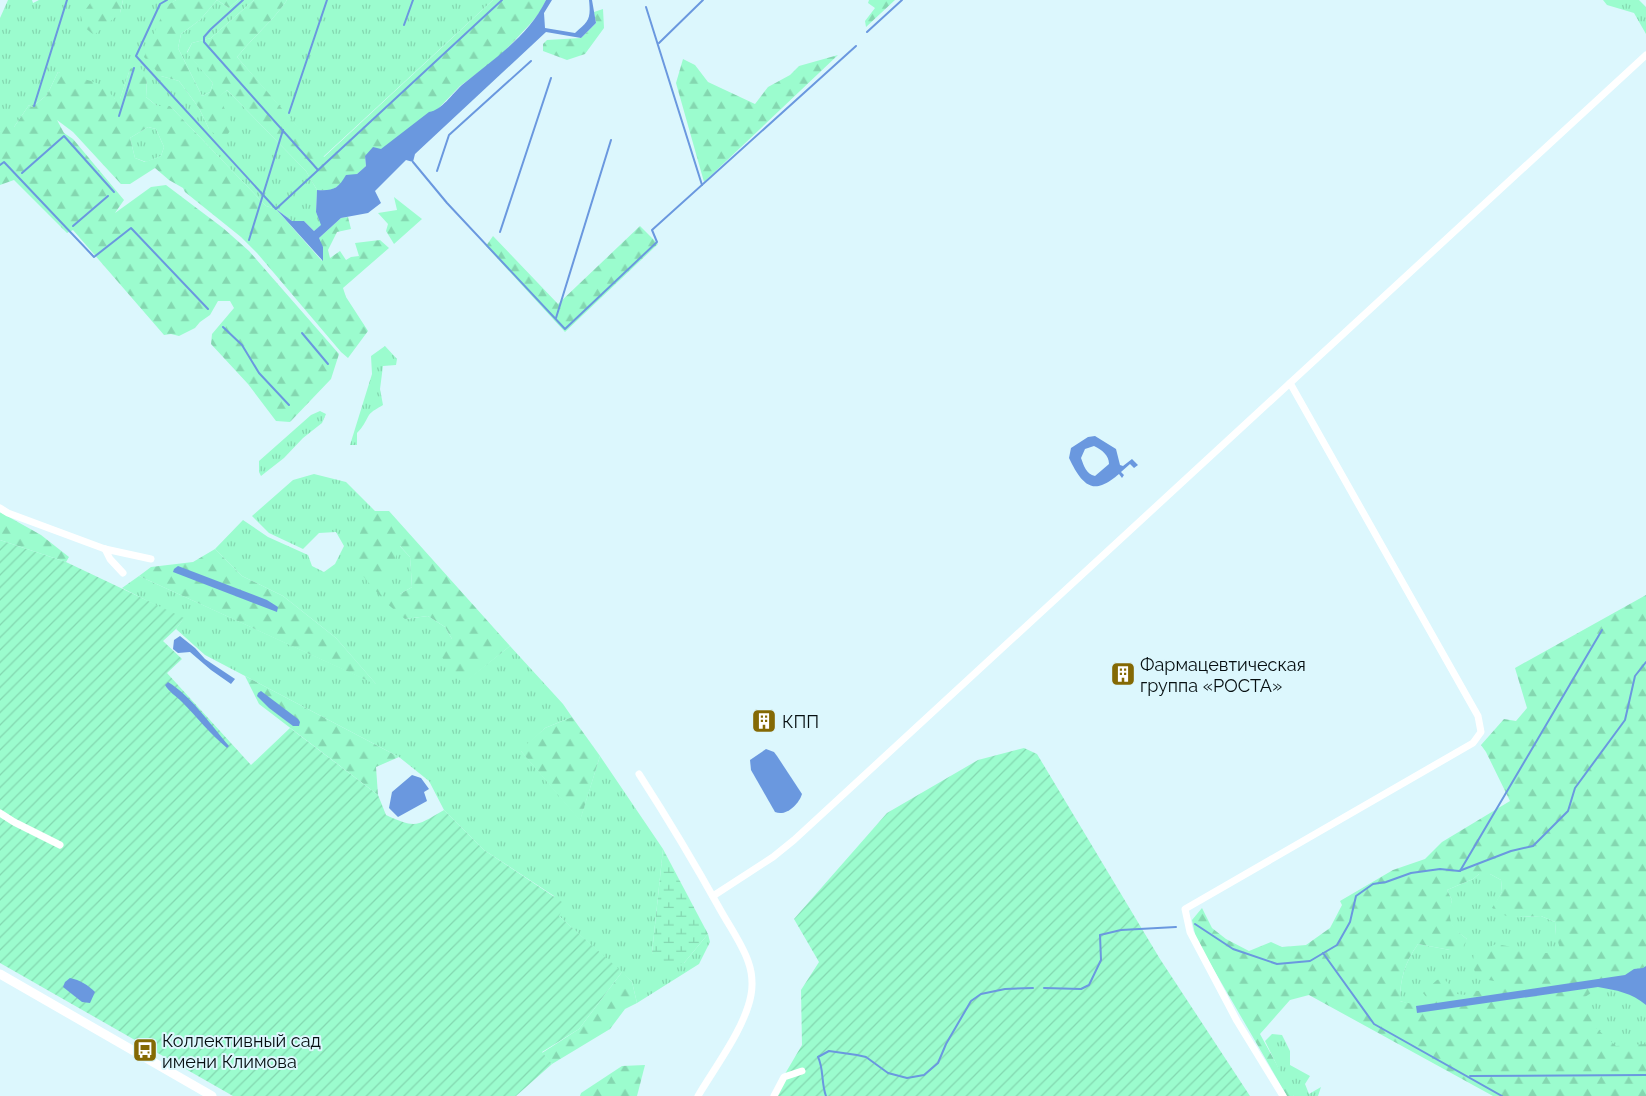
<svg xmlns="http://www.w3.org/2000/svg" width="1646" height="1096" font-family="Raleway,sans-serif">
  <style>
    .grass { fill: url(#grass-tufts) }
    .forest { fill: url(#forest-firs); fill-rule: evenodd }
    .wetland { fill: url(#wetland-marsh) }
    .garden { fill: url(#garden-furrows) }
    .water { fill: #6a98df; fill-rule: evenodd }
    .lines { fill: none; stroke-linecap: round; stroke-linejoin: round }
    .stream { stroke: #6a98df; stroke-width: 2 }
    .minor { stroke: #fff; stroke-width: 7 }
    .major { stroke: #fff; stroke-width: 9 }
    .labels { text-anchor: middle; dominant-baseline: central; stroke-width: 4; stroke-linejoin: round; paint-order: stroke }
    .poi-label { font-size: 18px; fill: #060f11; stroke: #dcf7fd; text-anchor: start }
  </style>
  <defs>
    <pattern id="grass-tufts" width="24" height="20" patternUnits="userSpaceOnUse" patternTransform="scale(1.25)"><rect width="24" height="20" fill="#9bfcce"/><path d="M3 7l-1-3M5 7V3M7 7l1-3M15 17l-1-3M17 17v-4M19 17l1-3" fill="none" stroke="#84d7b0"/></pattern>
    <pattern id="forest-firs" width="22" height="20" patternUnits="userSpaceOnUse" patternTransform="scale(1.25)"><rect width="22" height="20" fill="#9bfcce"/><path d="M5 1l3.5 6h-7zM16 11l3.5 6h-7z" fill="#84d7b0"/></pattern>
    <pattern id="wetland-marsh" width="20" height="14" patternUnits="userSpaceOnUse" patternTransform="scale(1.25)"><rect width="20" height="14" fill="#9bfcce"/><path d="M1 5h8M5 5V1M11 12h8M15 12V8" fill="none" stroke="#84d7b0"/></pattern>
    <pattern id="garden-furrows" width="10" height="10" patternUnits="userSpaceOnUse" patternTransform="scale(1.25)"><rect width="10" height="10" fill="#9bfcce"/><path d="M-1 1l2-2M0 10L10 0M9 11l2-2" fill="none" stroke="#84d7b0"/></pattern>
  </defs>
  <rect width="100%" height="100%" fill="#dcf7fd"/>
  <!-- grass -->
  <g class="grass">
    <path d="M8,0H32L33,3L39,0H91V2L120,13L123,0H176L166,7L161,76L179,81L199,108L209,129L218,97L227,90L306,171L317,190L316,212L322,225L314,231L304,221H292L276,209L266,206L170,106H157L146,97L147,79L130,69L120,99H115L58,72L47,95L32,107L29,105L14,127L0,132V18Z"/>
    <path d="M217,0L229,8L238,0H254L211,38L192,43L187,52L213,83L210,92L202,96L178,48L181,34L200,20Z"/>
    <path d="M287,0H493L323,157L237,57C253,37 273,21 287,0Z"/>
    <path d="M1603,0H1639L1646,7V34L1634,13L1607,5Z"/>
    <path d="M148,127L156,129L164,147L161,156L146,162L135,158L130,138Z"/>
    <path d="M385,346L397,359L396,365L383,366L380,389L383,405C378,408 372,411 369,415C365,422 363,427 357,433V445H350L372,374L371,356Z"/>
    <path d="M320,411L326,414L322,423L303,438L284,458L261,476L259,472V461L311,415Z"/>
    <path d="M314,474L346,482L375,511L368,512L410,557L412,587L400,594L405,619L428,616L445,627L452,639L463,683L510,646L563,704L572,717L545,728L521,751L580,820L600,756L663,849L652,953L684,963L708,934L710,942L699,964L637,1003L632,982L559,916L554,896L484,850L444,810L429,781L399,757L205,655L176,629L183,619L122,588L139,576L376,684L336,638L283,596L242,576L215,549L243,520L268,537L308,555L312,566L324,572L335,564L344,546L336,532L319,533L303,549L269,533L252,516L293,480Z"/>
    <path d="M1479,874H1490L1501,880L1502,892L1493,908L1518,917L1541,916L1555,922L1556,935L1646,919V1080L1400,1001C1400,979 1405,962 1418,944L1450,950L1467,939L1455,930L1450,922L1449,911L1452,900L1447,890L1473,879Z"/>
    <path d="M1272,1034L1282,1035L1290,1051V1065L1310,1076L1305,1084L1309,1094L1321,1087L1318,1096H1294L1290,1092L1265,1041Z"/>
  </g>
  <!-- forest -->
  <g class="forest">
    <path d="M91,0H123L120,13L94,35L84,27L81,16L91,2Z"/>
    <path d="M176,0H238L229,8L217,0L200,20L181,34L178,48L202,96L210,92L213,83L187,53L192,43L211,38L254,0H287C273,21 253,37 237,57L324,157L493,0H546L540,12L531,23L498,58L460,86L436,111L381,150L365,156L366,166L357,174L330,191L317,190L306,171L227,90L219,97L233,126L223,142L209,129L199,108L179,81L161,76L144,57L166,6Z"/>
    <path d="M869,0H895L866,27L865,21L875,8L868,3Z"/>
    <path d="M603,9L604,28L585,54L567,60L543,51V44L547,40L581,38L596,23L594,12Z"/>
    <path d="M838,55L704,182L676,83L683,59L695,65L708,82L755,104L768,87L790,75L799,66Z"/>
    <path d="M139,65L147,79L146,97L157,106H170L266,206L276,209L322,261L319,238L341,218L348,217L351,229L337,232L328,250L330,258L340,251L346,260L351,257L359,256L355,243L380,240L389,248L343,288L346,297L368,331L348,358L341,352L257,253L241,237L185,192L183,188L169,180L155,168L130,184H121L73,132L57,120L64,133L73,139L124,200L115,213L151,187L166,185L223,228L249,251L339,354L331,379L290,422L276,421L248,384L211,344L212,334L234,308L230,301H218L210,315L200,322L195,328L179,336L171,334L164,335L73,230L67,233L14,180L0,185V132L5,126L14,127L29,105L32,107L47,95L58,72L91,81L104,86L115,99H120L130,69ZM148,127L156,129L164,147L161,156L145,162L135,158L130,138Z"/>
    <path d="M394,197L422,219L394,244L386,231L388,224L378,213L397,210Z"/>
    <path d="M640,226L658,244L565,332L486,246L493,236L558,304Z"/>
    <path d="M368,511H389L510,646L463,684L440,655L452,639L445,627L428,616L405,619L384,601L391,591L400,594L412,587L410,557L400,546L381,597L350,561Z"/>
    <path d="M0,512L41,535L69,557L66,562L0,540Z"/>
    <path d="M215,549L242,576L283,596L336,638L377,685L139,576L151,567L193,562Z"/>
    <path d="M1646,595V966L1643,968L1634,969L1625,975L1615,977L1579,1001L1592,1012L1596,1028L1616,1046L1646,1044V1096H1493L1309,995L1290,1000L1260,1034L1294,1096H1287L1196,939L1192,920L1202,908L1212,928L1226,939L1249,951L1271,942L1282,947L1306,945L1330,928L1342,905L1340,901L1393,870L1425,859L1442,842L1510,801L1486,752L1481,745L1504,719L1516,721L1527,708L1515,668ZM1479,874H1490L1501,880L1502,892L1492,908L1506,916L1518,917L1541,916L1555,922L1556,935L1561,952L1545,953L1496,944L1474,954C1470,977 1480,979 1500,982V988L1479,991L1469,990L1466,995L1457,994L1452,987L1443,978L1437,980L1423,993L1427,998C1417,1006 1411,1004 1400,1001C1400,979 1405,962 1418,944L1450,950L1462,949L1467,939C1450,926 1447,921 1452,900L1447,890L1473,879Z"/>
    <path d="M245,676L399,757L376,767L378,795L259,704Z"/>
    <path d="M572,717L600,756L580,821L520,750L545,728Z"/>
    <path d="M622,972L632,982L637,1003L625,1009L610,1029L552,1064L542,1053L579,1029Z"/>
    <path d="M645,1065L637,1096H580L581,1093L622,1066Z"/>
  </g>
  <!-- wetland -->
  <path class="wetland" d="M663,849L708,934L684,963L668,966L652,953Z"/>
  <!-- garden -->
  <g class="garden">
    <path d="M0,540L66,562L184,618L176,629L163,641L182,659L167,673L251,765L290,728L378,795L386,815C417,829 416,826 444,810L484,850L565,904L559,916L622,972L579,1029L542,1052L552,1064L516,1096H233L0,963Z"/>
    <path d="M1024,748L1037,754L1160,959L1250,1096H772L802,1045L801,990L819,962L794,919L887,813L978,760Z"/>
  </g>
  <!-- water -->
  <g class="water">
    <path d="M546,0H552L544,13L545,28L575,33C589,21 591,19 589,0H592L596,23L581,38L546,32L415,154L413,162L406,160L375,191L381,203L368,213L341,218L319,238L323,247V261L276,209L292,221H304L314,231L321,225L316,212L317,190C333,191 338,189 346,175L357,174L366,166L365,156L373,147L381,149L429,112C442,110 452,94 462,85C492,60 528,37 546,0Z"/>
    <path d="M1095,436L1116,449L1120,465L1123,466L1132,459L1138,465L1134,468L1130,464L1121,472L1124,475L1122,478L1119,474C1114,478 1108,483 1102,485C1085,492 1075,470 1069,458L1071,448L1088,437ZM1094,446C1102,450 1109,455 1109,464L1095,476C1086,474 1084,466 1081,458L1085,449Z"/>
    <path d="M178,566L267,600L278,607L277,612L173,572L174,569Z"/>
    <path d="M180,636L195,648L205,659L235,679L231,684L211,670L190,652L178,653L173,649L174,640Z"/>
    <path d="M168,682C191,696 211,725 229,746L227,748C210,734 197,717 182,702C176,696 169,692 165,685Z"/>
    <path d="M261,691L298,719L300,722L299,726H293L269,708L257,696L258,693Z"/>
    <path d="M766,749L774,752L777,756L802,794C799,804 786,817 775,812L751,770L750,760Z"/>
    <path d="M412,775L421,778L429,789L424,792L427,801L398,817L389,808L392,792Z"/>
    <path d="M1646,966V1005C1632,993 1616,990 1598,987L1417,1013L1416,1006L1625,975L1634,969L1643,968Z"/>
    <path d="M70,978C80,980 88,985 95,992L90,1003L82,1002L63,987L65,982Z"/>
  </g>
  <g class="lines">
    <!-- stream -->
    <g class="stream">
      <path d="M167,0L160,4L136,56L276,209L502,0"/>
      <path d="M243,0L211,29L204,37V42L318,170"/>
      <path d="M646,7L702,185"/>
      <path d="M404,25L413,0"/>
      <path d="M867,32L902,0"/>
      <path d="M659,43L703,0"/>
      <path d="M34,106L67,0"/>
      <path d="M289,113L327,0"/>
      <path d="M119,116L134,68"/>
      <path d="M413,162L447,203L565,329L657,242L652,230L856,46"/>
      <path d="M0,165L4,162L94,257L131,228L208,309"/>
      <path d="M437,171L449,135L531,61"/>
      <path d="M22,173L64,136L114,192"/>
      <path d="M73,226L108,196"/>
      <path d="M500,232L551,78"/>
      <path d="M249,240L283,130"/>
      <path d="M556,318L611,140"/>
      <path d="M223,327L242,345L259,373L289,405"/>
      <path d="M302,333L328,364"/>
      <path d="M1460,871L1602,630"/>
      <path d="M1195,924L1233,949L1277,964L1310,961L1337,945L1350,922L1356,896L1373,884L1386,882L1411,873L1440,869L1459,871L1511,851L1533,846L1568,811L1575,788L1625,720L1635,676L1646,662"/>
      <path d="M1323,953L1374,1024L1502,1096"/>
      <path d="M1044,988L1081,989L1089,985L1101,960L1100,935L1121,930L1176,927"/>
      <path d="M1470,1076L1646,1075"/>
      <path d="M826,1096C821,1083 824,1069 818,1057L829,1051L857,1055L866,1057L888,1073L907,1078L924,1075L938,1063L946,1044L971,1001L981,994L1005,989L1033,988"/>
    </g>
    <!-- minor -->
    <g class="minor">
      <path d="M0,508L8,513L105,549L151,559"/>
      <path d="M105,549L110,559L123,573"/>
      <path d="M639,774C668,819 695,864 721,911C730,927 742,944 748,961C752,972 753,984 751,995C745,1028 715,1067 698,1096"/>
      <path d="M0,813L14,822L60,845"/>
      <path d="M713,896L773,857L794,840L1646,55"/>
      <path d="M774,1096L784,1077L802,1071"/>
      <path d="M1283,1096L1237,1021L1190,932L1185,909L1473,743L1481,732L1478,716L1290,383"/>
    </g>
    <!-- major -->
    <path class="major" d="M0,974L212,1096"/>
  </g>
  <!-- icons -->
  <defs>
    <symbol id="building-square" viewBox="-11 -11 22 22"><rect x="-9" y="-9" width="18" height="18" rx="4" fill="#846904" stroke="#dcf7fd"/><path d="M-4-6H4V6H1V3H-1V6H-4ZM-2.5-4.3h1.7v1.8h-1.7ZM.8-4.3h1.7v1.8H.8ZM-2.5-1h1.7V.8h-1.7ZM.8-1h1.7V.8H.8Z" fill="#fff"/></symbol>
    <symbol id="bus-square" viewBox="-11 -11 22 22"><rect x="-9" y="-9" width="18" height="18" rx="4" fill="#846904" stroke="#dcf7fd"/><path d="M-5-6H5V4H4V6H2V4H-2V6H-4V4H-5ZM-3.5-4V0h7V-4ZM-3.5 1.2v1.5H-2V1.2ZM2 1.2v1.5H3.5V1.2Z" fill="#fff"/></symbol>
  </defs>
  <g fill-rule="evenodd">
    <use href="#building-square" x="1109" y="660" width="28" height="28"/>
    <use href="#building-square" x="750" y="707" width="28" height="28"/>
    <use href="#bus-square" x="131" y="1036" width="28" height="28"/>
  </g>
  <g class="labels">
    <!-- poi labels -->
    <g class="poi-label">
      <text x="1140" y="664">Фармацевтическая<tspan x="1140" dy="21">группа «РОСТА»</tspan></text>
      <text x="782" y="721">КПП</text>
      <text x="162" y="1040">Коллективный сад<tspan x="162" dy="21">имени Климова</tspan></text>
    </g>
  </g>
</svg>
